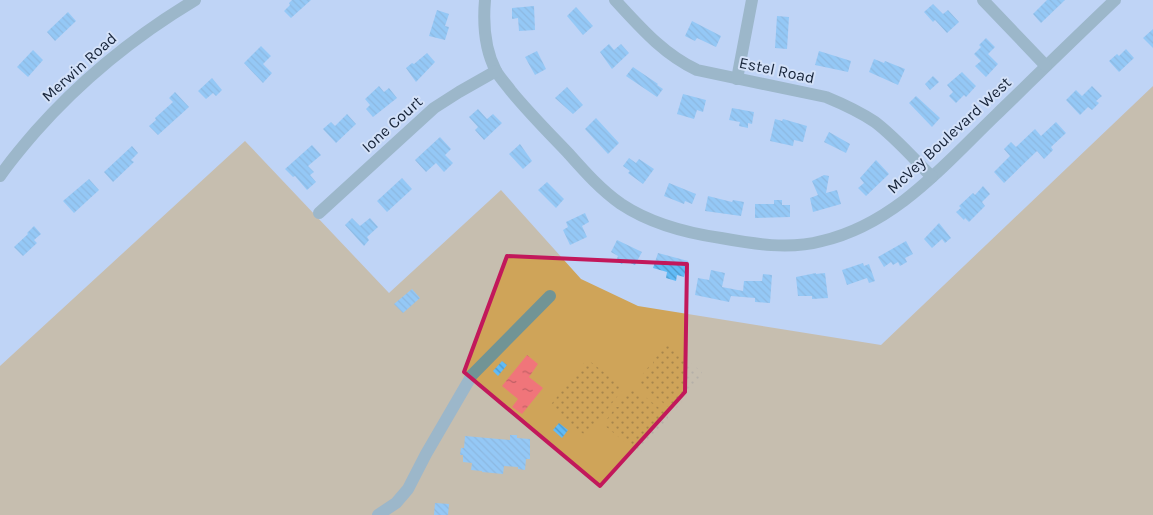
<svg xmlns="http://www.w3.org/2000/svg" width="1153" height="515" font-family="Karla,sans-serif">
  <style>
    .green { fill: #cfa459 }
    .park { fill: url(#park-dots) }
    .water { fill: url(#water-ripples) }
    .building { fill: url(#building-back-hatch) }
    .lines { fill: none; stroke-linecap: round; stroke-linejoin: round }
    .minor { stroke: #719495; stroke-width: 12 }
    .marked { fill: none; stroke: #c2185b; stroke-width: 4; stroke-linejoin: round }
    .labels { text-anchor: middle; dominant-baseline: central; stroke-width: 4; stroke-linejoin: round; paint-order: stroke }
    .street-label { font-size: 16px; fill: #172439; stroke: #d3e1f8 }
  </style>
  <defs>
    <pattern id="park-dots" width="8" height="8" patternUnits="userSpaceOnUse" patternTransform="scale(1.25)"><rect width="8" height="8" fill="#cfa459"/><path d="M2 2h.1M6 6h.1" fill="none" stroke="#a7854b" stroke-width="1.8" stroke-linecap="round"/></pattern>
    <pattern id="water-ripples" width="26" height="14" patternUnits="userSpaceOnUse" patternTransform="scale(1.25)"><rect width="26" height="14" fill="#f0757a"/><path d="M2 4q2-2 4 0t4 0M15 11q2-2 4 0t4 0" fill="none" stroke="#c16065"/></pattern>
    <pattern id="building-back-hatch" width="6" height="6" patternUnits="userSpaceOnUse" patternTransform="scale(1.25)"><rect width="6" height="6" fill="#61bbf6"/><path d="M-1 5l2 2M0 0l6 6M5-1l2 2" fill="none" stroke="#4f98c8"/></pattern>
  </defs>
  <rect width="100%" height="100%" fill="#bfd4f6"/>
  <!-- green -->
  <path class="green" d="M1153,86V515H0V366L245,141L389,293L501,190L581,279L638,306L881,345Z"/>
  <!-- park -->
  <g class="park">
    <path d="M668,345L702,372V375L690,391H687L688,394L675,410H672L638,383V380L650,365L653,364V361L665,346Z"/>
    <path d="M587,359L624,388L586,436L549,407Z"/>
    <path d="M634,388L668,415V418L656,433L654,434V436L641,452L638,453L604,425V423L616,407H619V404L631,389Z"/>
  </g>
  <!-- water -->
  <path class="water" d="M527,355L538,364L529,377L543,388L522,414L512,407L518,399L502,386Z"/>
  <!-- building -->
  <g class="building">
    <path d="M292,0H311L291,18L284,11L290,5L289,3Z"/>
    <path d="M1047,0H1065L1041,23L1033,14Z"/>
    <path d="M933,4L943,14L948,10L959,22L947,33L935,20L933,22L924,12Z"/>
    <path d="M534,6L535,30L519,31L518,18L512,19V8Z"/>
    <path d="M576,7L593,26L583,35L567,16Z"/>
    <path d="M437,10L449,14L445,26L449,27L445,40L429,36Z"/>
    <path d="M68,12L76,21L55,41L47,32Z"/>
    <path d="M777,16L789,17L787,49L775,48Z"/>
    <path d="M692,21L721,36L716,47L697,38L695,41L685,36Z"/>
    <path d="M1153,29V48L1143,38Z"/>
    <path d="M986,38L995,47L988,54L998,64L986,77L975,66L981,61L974,54L981,47L979,45Z"/>
    <path d="M609,44L614,50L621,44L629,53L612,69L600,52Z"/>
    <path d="M261,46L271,56L263,64L272,73L263,83L244,63Z"/>
    <path d="M1126,49L1134,58L1119,72L1109,61L1117,54L1119,56Z"/>
    <path d="M33,50L43,60L28,77L17,67Z"/>
    <path d="M537,51L546,69L535,75L525,57Z"/>
    <path d="M819,51L851,61L848,72L815,65Z"/>
    <path d="M427,53L435,62L416,82L406,68L412,63L414,64Z"/>
    <path d="M874,59L884,63L885,61L905,69L898,85L869,72Z"/>
    <path d="M633,67L658,84L657,85L663,89L657,97L626,76Z"/>
    <path d="M962,72L976,86L966,97L964,95L956,103L949,96L953,92L947,85Z"/>
    <path d="M933,76L939,82L930,90L925,84Z"/>
    <path d="M212,78L222,90L216,96L213,93L206,99L198,91Z"/>
    <path d="M379,86L384,92L389,88L397,98L373,117L366,109L370,105L365,99Z"/>
    <path d="M1092,86L1102,96L1096,101L1099,103L1092,110L1088,107L1080,115L1066,100L1076,90L1082,96Z"/>
    <path d="M567,87L583,105L573,114L555,98Z"/>
    <path d="M175,92L189,107L158,135L149,126L156,120L155,118L173,102L169,98Z"/>
    <path d="M683,94L706,100L703,112L697,110L694,119L677,114Z"/>
    <path d="M916,96L940,118L932,127L909,103Z"/>
    <path d="M732,108L754,112L752,124L748,123V128L739,126L740,122L729,120Z"/>
    <path d="M478,109L487,119L493,114L502,123L484,140L475,130L478,127L469,117Z"/>
    <path d="M347,114L356,124L336,143L323,129L331,122L335,126Z"/>
    <path d="M596,118L619,143L608,154L585,129Z"/>
    <path d="M775,119L782,121L783,119L807,126L803,142L794,140L793,146L770,141Z"/>
    <path d="M1056,122L1066,133L1051,147L1053,150L1044,159L1037,151L1004,183L994,172L1010,156L1004,149L1011,142L1016,147L1035,129L1041,136Z"/>
    <path d="M829,132L850,144L846,153L824,142Z"/>
    <path d="M440,137L451,149L445,155L453,163L444,172L436,163L426,172L415,160Z"/>
    <path d="M520,144L532,161L523,169L509,154Z"/>
    <path d="M312,145L321,155L308,166L314,172L310,175L316,182L307,190L295,176L293,177L285,169Z"/>
    <path d="M132,146L138,153L131,160L134,162L113,182L104,172Z"/>
    <path d="M629,158L636,163L639,159L654,169L643,184L628,173L630,171L623,166Z"/>
    <path d="M876,160L889,174L866,196L858,188L864,183L860,178Z"/>
    <path d="M824,175L829,176L826,193L837,190L841,204L813,212L810,198L818,195L812,181Z"/>
    <path d="M402,178L412,189L387,212L377,201Z"/>
    <path d="M89,179L99,190L74,213L63,201Z"/>
    <path d="M547,182L564,199L556,208L538,190Z"/>
    <path d="M669,183L696,194L692,204L685,201L684,204L664,196Z"/>
    <path d="M983,186L990,194L982,202L985,206L969,222L965,218L964,220L956,212L961,208L959,206L973,193L975,195Z"/>
    <path d="M708,196L732,202L733,200L744,202L741,216L705,211Z"/>
    <path d="M774,200H782V205H790V217L755,218V204H774Z"/>
    <path d="M585,213L589,222L582,226L587,237L570,245L563,230L568,227L566,222Z"/>
    <path d="M352,218L360,226L370,218L378,227L367,237L369,240L364,246L345,225Z"/>
    <path d="M939,223L951,238L945,243L942,239L932,248L924,239Z"/>
    <path d="M34,226L41,234L34,240L37,243L23,256L14,247L28,234L27,233Z"/>
    <path d="M617,240L642,252L635,265L624,260L622,264L616,261L618,256L611,252Z"/>
    <path d="M906,241L913,254L905,258L907,262L900,266L898,262L893,265L891,262L884,267L878,257Z"/>
    <path d="M658,253L688,261L684,277L677,275L676,281L666,278L667,272L653,268Z"/>
    <path d="M863,263L864,266L869,264L875,281L869,283L867,278L847,285L842,270Z"/>
    <path d="M711,270L725,273L722,287L743,291L744,281H762L763,274L772,275L770,303L755,302V298L731,296L729,302L695,295L698,278L709,280Z"/>
    <path d="M816,273V274L825,273L828,298L812,299V296H798L796,277Z"/>
    <path d="M412,289L420,298L403,313L394,304Z"/>
    <path d="M502,361L507,365L498,376L493,371Z"/>
    <path d="M559,423L568,430L562,438L553,430Z"/>
    <path d="M510,435H517V438L530,439V459H526L525,470L518,469V467L504,466L503,474L482,472V471L471,470L472,463L463,462V455H460L461,448H464L465,436L510,440Z"/>
    <path d="M435,503L449,504L448,515H434Z"/>
  </g>
  <g class="lines">
    <!-- minor -->
    <g class="minor">
      <path d="M485,0C483,23 485,50 496,71C500,78 506,84 511,91C529,113 549,133 569,154C585,172 601,190 621,204C651,224 686,233 721,238C754,244 789,250 822,241C895,224 944,165 996,115C1035,77 1075,38 1115,0"/>
      <path d="M615,0C640,27 663,54 697,70L826,97C843,104 860,112 875,122C896,138 913,158 932,177"/>
      <path d="M983,0L1046,66"/>
      <path d="M737,79L752,0"/>
      <path d="M0,176C11,160 23,146 36,131C82,79 135,36 195,0"/>
      <path d="M319,213L434,108L459,92L496,71"/>
      <path d="M378,515L396,503L408,489L426,454L472,375L550,296"/>
    </g>
  </g>
  <!-- marked area -->
  <path d="M0 0H1153V515H0ZM507,256L687,264L685,392L600,486L464,372Z" fill="#bfd4f6" fill-opacity=".55" fill-rule="evenodd"/>
  <path class="marked" d="M507,256L687,264L685,392L600,486L464,372Z"/>
  <g class="labels">
    <!-- street labels -->
    <g class="street-label">
      <text transform="translate(79 67) rotate(-42)">Merwin Road</text>
      <text transform="translate(777 70) rotate(12)">Estel Road</text>
      <text transform="translate(392 124) rotate(-42)">Ione Court</text>
      <text transform="translate(949 135) rotate(-43)">McVey Boulevard West</text>
    </g>
  </g>
</svg>
